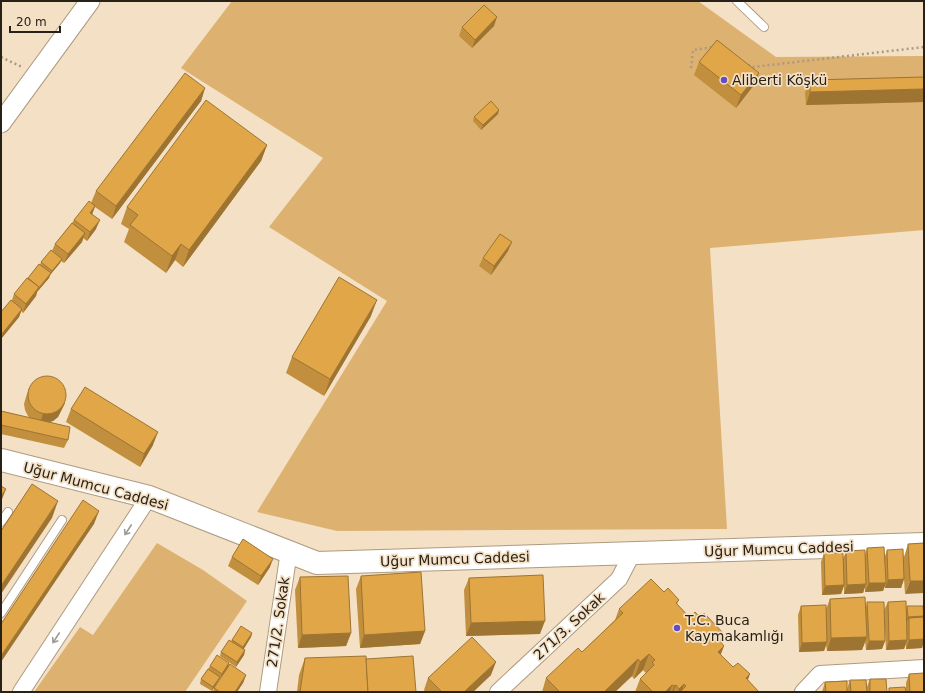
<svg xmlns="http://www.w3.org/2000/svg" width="925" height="693" font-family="'DejaVu Sans',sans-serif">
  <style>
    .green { fill: #ddb16f }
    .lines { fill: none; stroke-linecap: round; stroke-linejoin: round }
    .service-casing { stroke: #ad9b81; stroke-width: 10 }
    .minor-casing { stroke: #ad9b81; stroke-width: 18 }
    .tertiary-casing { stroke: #ad9b81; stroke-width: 21 }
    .secondary-casing { stroke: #ad9b81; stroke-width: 24 }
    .path { stroke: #a99985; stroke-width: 2.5; stroke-dasharray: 2 3; stroke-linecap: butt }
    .service { stroke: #fff; stroke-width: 8 }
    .minor { stroke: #fff; stroke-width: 16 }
    .tertiary { stroke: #fff; stroke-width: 19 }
    .secondary { stroke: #fff; stroke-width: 22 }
    .wall { fill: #c18f3d }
    .shaded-wall { fill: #9d7432 }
    .building { fill: #e0a647; stroke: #9d7432 }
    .oneway { stroke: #9e9b97 }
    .poi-dot { fill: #634cc5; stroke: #f4e0c5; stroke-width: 1.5 }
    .labels { text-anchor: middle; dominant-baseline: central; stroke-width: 3.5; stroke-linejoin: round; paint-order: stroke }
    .poi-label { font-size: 14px; fill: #282117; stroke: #f4e0c5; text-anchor: start }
    .street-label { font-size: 14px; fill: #282117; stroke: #f4e0c5 }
  </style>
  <rect width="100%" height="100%" fill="#f4e0c5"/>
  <!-- green -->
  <g class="green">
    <path d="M232,1H698L776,57L924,56V230L710,248L727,529L337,531L257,512L387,301L269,227L323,158L181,68Z"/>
    <path d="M157,543L203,570L247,601L185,692H34L80,627L93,635Z"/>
  </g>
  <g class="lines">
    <defs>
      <g id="service">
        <path d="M737,1L764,27"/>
        <path d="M1,522L8,512"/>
        <path d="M1,613L62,520"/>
      </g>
      <g id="minor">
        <path d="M21,692L149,497"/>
        <path d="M268,692L289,551"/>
        <path d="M498,692L619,579L632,554"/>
        <path d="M803,692L820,674L924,668"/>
      </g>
      <path id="tertiary" d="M1,123L90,1"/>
      <path id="secondary" d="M1,460L149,497L317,563L924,544"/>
    </defs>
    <!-- service casing -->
    <use href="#service" class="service-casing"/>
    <!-- minor casing -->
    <use href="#minor" class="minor-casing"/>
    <!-- tertiary casing -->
    <use href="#tertiary" class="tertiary-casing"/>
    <!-- secondary casing -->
    <use href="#secondary" class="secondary-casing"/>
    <!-- path -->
    <g class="path">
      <path d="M1,57L22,67"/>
      <path d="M748,65L753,67L924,47"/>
      <path d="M691,68L693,50L714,47"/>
    </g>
    <!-- service -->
    <use href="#service" class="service"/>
    <!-- minor -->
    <use href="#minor" class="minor"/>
    <!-- tertiary -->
    <use href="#tertiary" class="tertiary"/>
    <!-- secondary -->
    <use href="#secondary" class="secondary"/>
  </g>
  <!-- wall -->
  <g class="wall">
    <path d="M494,26L472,48L459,36L462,27Z"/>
    <path d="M699,62L759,73L754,85L736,108L694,75Z"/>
    <path d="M924,77V99L923,102L806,105L805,93L810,80Z"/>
    <path d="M205,88L201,101L112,219L95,207L92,214L96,229L87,241L83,238L82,242L64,263L61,261L60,263L50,275L49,278L37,292L36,296L23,313L21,311L19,317L1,339V312L12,300L14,294L40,265L41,262L52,251L55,244L72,223L74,220L91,203L96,191Z"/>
    <path d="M498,114L481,130L473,121L474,117Z"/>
    <path d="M267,145L261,161L183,267L175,260L166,273L124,242L129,229L121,224L127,207Z"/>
    <path d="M508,251L491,275L479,266L483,258Z"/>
    <path d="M371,316L324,396L286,373L292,357Z"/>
    <path d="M29,388L65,403L58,417L53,421L49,422L68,440L64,448L1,434V411L30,418L28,416L25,410L24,404L26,397Z"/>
    <path d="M71,409L153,445L140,467L66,422Z"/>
    <path d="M924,543L905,594L904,579L901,588H885V585L883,591L865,592V586L863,593L844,594V586L841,594L822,595L821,562L824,553L843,559L846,551L865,555L867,548L885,556L887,550L904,557L908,544Z"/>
    <path d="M232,557L270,567L258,585L228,566Z"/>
    <path d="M361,576L425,631L420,644L360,648L356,589Z"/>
    <path d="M300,577L351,633L346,646L298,648L295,590Z"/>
    <path d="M469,578L540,634L466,636L464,590Z"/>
    <path d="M664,592L679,600L677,604L690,618L700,617L725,635L722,643L721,655L759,692H635L640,679L646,673L643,670L634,679L632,676L615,692H542L546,678L582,652L615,620L619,609Z"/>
    <path d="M830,599L866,607L867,602L885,641L882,649L866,650L865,641L862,650L827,651L826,645L824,651L799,652L798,615L801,606L826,609Z"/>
    <path d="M888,602L906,610L907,606L924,617V641L922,648L906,649V644L904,649L886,650L884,610Z"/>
    <path d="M252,633L251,637L243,649L245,650L244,655L236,667L220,656L221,652L231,641L232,640Z"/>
    <path d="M305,658L366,659L416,692H297L299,675Z"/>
    <path d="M229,663L228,668L220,678L218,681L212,691L200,684L201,679L208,669L210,666Z"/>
    <path d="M909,674L924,692H906V683Z"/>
    <path d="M246,675L243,683L237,692H213L214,688Z"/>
    <path d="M491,675L473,692H425L424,690L428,678Z"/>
    <path d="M870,679L887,692H822L825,682L847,689L850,680L867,687Z"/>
  </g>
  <!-- shaded-wall -->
  <g class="shaded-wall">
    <path d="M497,17L494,26L472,48L475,40Z"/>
    <path d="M759,73L754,85L736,108L741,95Z"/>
    <path d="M205,88L201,101L112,219L116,206Z"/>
    <path d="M924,89V99L923,102L806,105L810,92Z"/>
    <path d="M499,110L498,114L481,130L483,125Z"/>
    <path d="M267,145L261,161L183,267L189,250Z"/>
    <path d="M95,206L92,215L90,213Z"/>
    <path d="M100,220L96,229L87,241L90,232Z"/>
    <path d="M85,233L82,242L64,263L68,254Z"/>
    <path d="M512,242L508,251L491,275L494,266Z"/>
    <path d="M181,244L175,260L166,273L172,256Z"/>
    <path d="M62,259L60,263L50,275L52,271Z"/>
    <path d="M51,273L49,278L37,292L36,296L23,313L26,304Z"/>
    <path d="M377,300L371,316L324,396L330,379Z"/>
    <path d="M22,309L19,317L1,339L2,334Z"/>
    <path d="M65,403L58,417L53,421L46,423H40L43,414Z"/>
    <path d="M158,432L153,445L140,467L144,454Z"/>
    <path d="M6,489L1,502V496Z"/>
    <path d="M58,501L52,518L1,594V586Z"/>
    <path d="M99,511L94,524L1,662V656Z"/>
    <path d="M273,559L270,567L258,585L261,576Z"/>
    <path d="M904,579L901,588H885L888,580Z"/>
    <path d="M910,581H924V593L905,594Z"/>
    <path d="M869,583H886L883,591L865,592Z"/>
    <path d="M866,584L863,593L844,594L847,585Z"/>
    <path d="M844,585L841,594L822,595L825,586Z"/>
    <path d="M924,616L922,621L909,618L907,621H906L908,617Z"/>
    <path d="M545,621L540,634L466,636L471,623Z"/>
    <path d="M425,631L420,644L360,648L364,635Z"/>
    <path d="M252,633L251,637L242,652L243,647Z"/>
    <path d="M351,633L346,646L298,648L302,635Z"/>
    <path d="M725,635L719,651L724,646L718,662L719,640Z"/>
    <path d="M867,637L862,650L827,651L831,638Z"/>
    <path d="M924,639V641L922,648L906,649L909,640Z"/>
    <path d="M907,640L904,649L886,650L889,641Z"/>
    <path d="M869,641H885L882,649L866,650Z"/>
    <path d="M827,642L824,651L799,652L802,643Z"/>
    <path d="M245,650L244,655L236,667L237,662Z"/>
    <path d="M649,654L643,670L634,679L640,662Z"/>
    <path d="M638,659L632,676L615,692H604Z"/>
    <path d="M496,662L491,675L473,692H464Z"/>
    <path d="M229,663L228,668L220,678L222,674Z"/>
    <path d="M750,674L744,691L746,678Z"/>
    <path d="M246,675L243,683L237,692H235Z"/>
    <path d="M220,677L218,681L212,691L213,687Z"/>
    <path d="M684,684L682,692H678L679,689Z"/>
    <path d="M672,685L670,692H665Z"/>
    <path d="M676,685L673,692H672L674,686Z"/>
  </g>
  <!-- building -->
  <g class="building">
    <path d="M484,5L497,17L475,40L462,27Z"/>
    <path d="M717,40L759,73L741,95L699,62Z"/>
    <path d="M185,73L205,88L116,206L96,191Z"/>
    <path d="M924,77V89L810,92V80Z"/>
    <path d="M206,100L267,145L189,250L181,244L172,256L130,225L138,215L127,207Z"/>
    <path d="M491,101L499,110L483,125L474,117Z"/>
    <path d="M89,201L95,206L90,213L100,220L90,232L74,220Z"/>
    <path d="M72,223L85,233L68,254L55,244Z"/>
    <path d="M500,234L512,242L494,266L483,258Z"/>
    <path d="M51,250L62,259L52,271L41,262Z"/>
    <path d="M39,264L51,273L38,289L39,287L28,278Z"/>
    <path d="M339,277L377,300L330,379L292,357Z"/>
    <path d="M27,278L39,287L26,304L14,294Z"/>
    <path d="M11,300L22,309L2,334L1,333V312Z"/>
    <circle cx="47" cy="395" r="19"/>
    <path d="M85,387L158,432L144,454L71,409Z"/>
    <path d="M1,411L70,427L68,440L1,425Z"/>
    <path d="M32,484L58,501L1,586V531Z"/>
    <path d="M1,486L6,489L1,496Z"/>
    <path d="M83,500L99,511L1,656V624Z"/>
    <path d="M243,539L273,559L261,576L232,557Z"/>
    <path d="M924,543V581H910L908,544Z"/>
    <path d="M884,547L886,583H869L867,548Z"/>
    <path d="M903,549L904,579L888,580L887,550Z"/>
    <path d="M865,550L866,584L847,585L846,551Z"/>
    <path d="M824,553H843L844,585L825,586Z"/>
    <path d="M421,572L425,631L364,635L361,576Z"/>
    <path d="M543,575L545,621L471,623L469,578Z"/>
    <path d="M348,576L351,633L302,635L300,577Z"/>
    <path d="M651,579L664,592L668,588L679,600L676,603L690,618L695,612L700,617L704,613L725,635L719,640L724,646L718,652L733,667L738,663L750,674L746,678L759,692H680L686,686L684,684L679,689L676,685L674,686L672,685L665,692H653L640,679L654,665L652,662L655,660L649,654L640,662L638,659L604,692H557L559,691L546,678L578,648L582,652L623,613L619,609Z"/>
    <path d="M865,597L867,637L831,638L830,599Z"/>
    <path d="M906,601L907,640L889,641L888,602Z"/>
    <path d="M867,602H884L885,641H869Z"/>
    <path d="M826,605L827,642L802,643L801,606Z"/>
    <path d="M907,606H923L924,616L908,617Z"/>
    <path d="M924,617V639L909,640V618Z"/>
    <path d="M241,626L252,633L243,647L232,640Z"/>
    <path d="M472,637L496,662L464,692H442L428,678Z"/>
    <path d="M229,640L245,650L237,662L221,652Z"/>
    <path d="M217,655L229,663L222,674L210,666Z"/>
    <path d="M366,656L368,692H300L305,658Z"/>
    <path d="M413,656L416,692H368L366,659Z"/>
    <path d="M230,664L246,675L235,692H220L214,688Z"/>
    <path d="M208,669L220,677L213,687L201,679Z"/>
    <path d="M924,673V692H910L909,674Z"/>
    <path d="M870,679H886L887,692H870Z"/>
    <path d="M850,680H866L867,692H851Z"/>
    <path d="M847,681V692H826L825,682Z"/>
    <path d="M905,687L906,692H889V688Z"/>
  </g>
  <!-- one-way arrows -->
  <defs><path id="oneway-shaft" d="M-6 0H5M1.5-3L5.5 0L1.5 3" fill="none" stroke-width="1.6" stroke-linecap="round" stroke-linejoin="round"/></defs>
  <g class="oneway">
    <use href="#oneway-shaft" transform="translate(128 530) rotate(123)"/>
    <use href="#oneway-shaft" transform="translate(56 638) rotate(123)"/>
  </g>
  <!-- markers -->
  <g class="poi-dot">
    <circle cx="724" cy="80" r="4"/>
    <circle cx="677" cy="628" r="4"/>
  </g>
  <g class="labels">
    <!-- poi labels -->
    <g class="poi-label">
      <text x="732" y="80">Aliberti Köşkü</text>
      <text x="685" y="620">T.C. Buca<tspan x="685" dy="16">Kaymakamlığı</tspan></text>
    </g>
    <!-- street labels -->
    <g class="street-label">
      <text transform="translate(96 486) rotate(15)">Uğur Mumcu Caddesi</text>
      <text transform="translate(779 549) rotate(-2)">Uğur Mumcu Caddesi</text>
      <text transform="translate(455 559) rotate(-2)">Uğur Mumcu Caddesi</text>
      <text transform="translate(278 622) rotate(-82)">271/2. Sokak</text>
      <text transform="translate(569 626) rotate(-43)">271/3. Sokak</text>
    </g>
  </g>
  <!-- border -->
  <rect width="925" height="693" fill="none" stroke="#282117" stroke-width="4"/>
  <!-- scale -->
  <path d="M10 26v6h50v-6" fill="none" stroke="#282117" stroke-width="2"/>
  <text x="16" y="26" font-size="12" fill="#282117" stroke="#f4e0c5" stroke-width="3" paint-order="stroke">20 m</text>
</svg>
